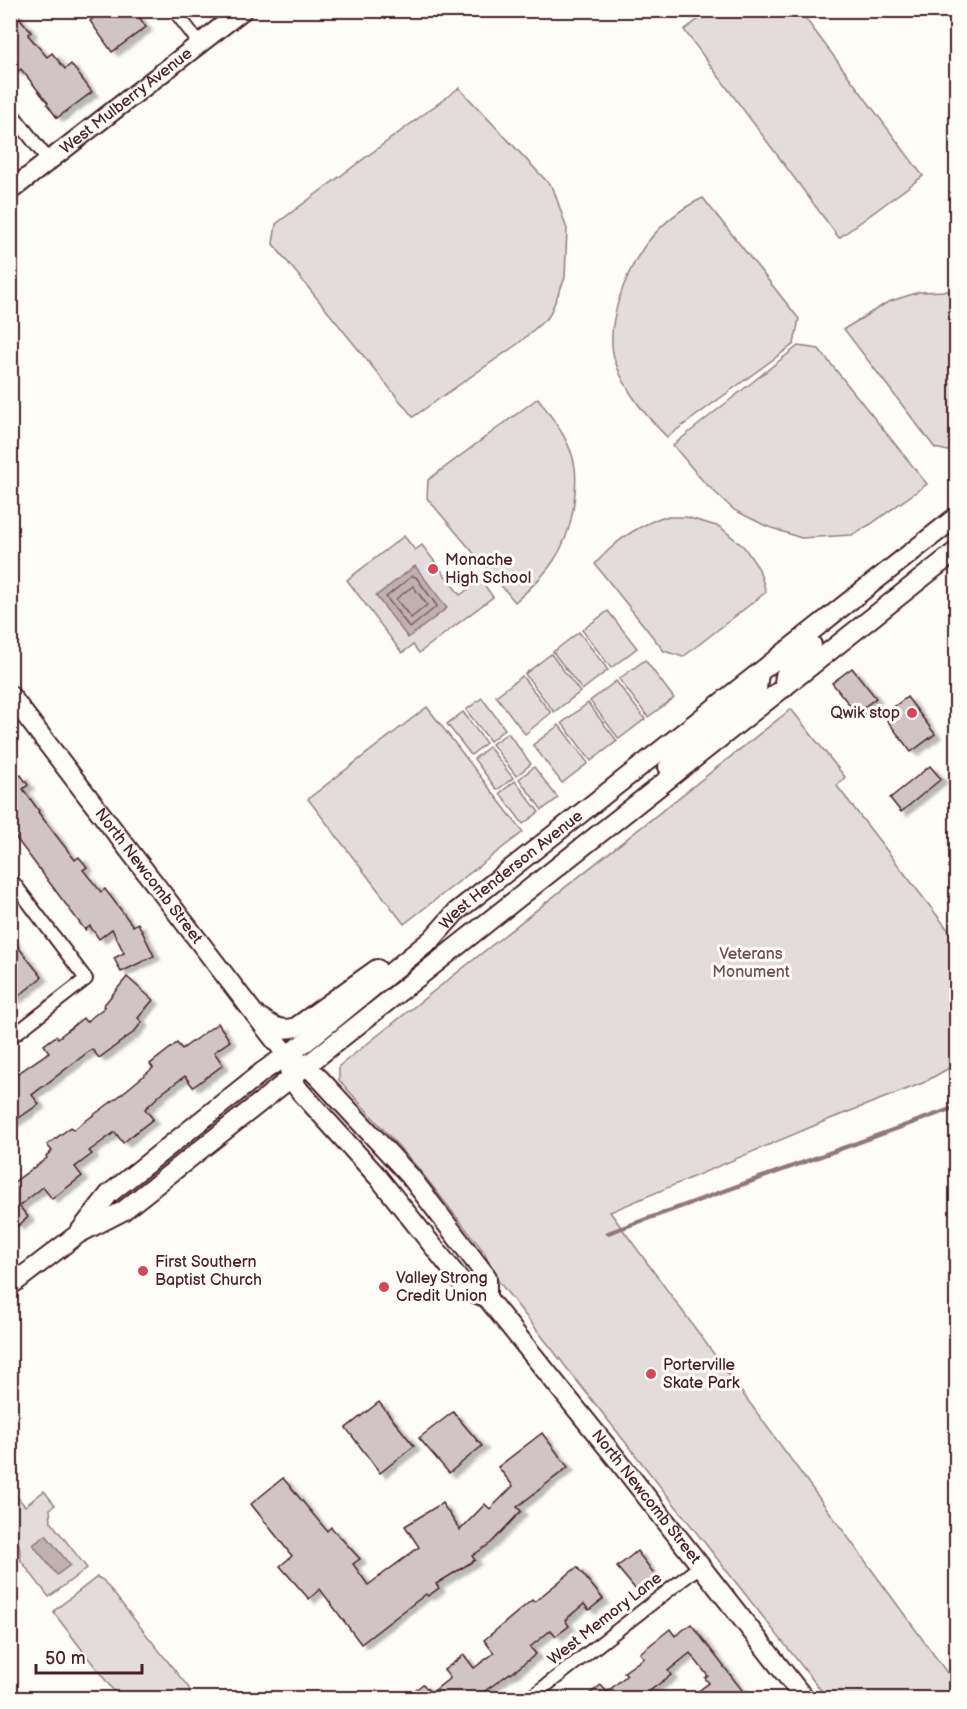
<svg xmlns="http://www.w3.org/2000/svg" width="967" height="1709" font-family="'Balsamiq Sans',sans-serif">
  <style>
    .green { fill: #e3dcda; stroke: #967e82; stroke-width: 1.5 }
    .water { fill: #c0b1b1; stroke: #91777b; stroke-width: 1.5 }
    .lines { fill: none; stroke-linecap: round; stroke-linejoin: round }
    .shore { stroke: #795961; stroke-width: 1.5 }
    .stream { stroke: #91777b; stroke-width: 4.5 }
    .building { fill: #d0c5c4; stroke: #4a1f2b; stroke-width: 1.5; filter: url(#shadow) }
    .street-casing { stroke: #4a1f2b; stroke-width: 16 }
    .secondary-casing { stroke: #4a1f2b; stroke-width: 22 }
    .street { stroke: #fdfcf7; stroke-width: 12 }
    .secondary { stroke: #fdfcf7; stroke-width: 18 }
    .poi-dot { fill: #d1495b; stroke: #fdfcf7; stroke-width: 2 }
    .labels { text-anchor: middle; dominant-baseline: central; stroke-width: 6; stroke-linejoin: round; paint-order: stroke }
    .street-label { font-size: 16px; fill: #4a1f2b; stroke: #fdfcf7 }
    .poi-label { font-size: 16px; fill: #4a1f2b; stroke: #fdfcf7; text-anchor: start }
    .park-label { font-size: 16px; fill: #704e57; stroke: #fdfcf7 }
  </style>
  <defs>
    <filter id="shadow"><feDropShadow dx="6" dy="4" stdDeviation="1.5" flood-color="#0004"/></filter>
  </defs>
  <rect width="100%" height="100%" fill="#fdfcf7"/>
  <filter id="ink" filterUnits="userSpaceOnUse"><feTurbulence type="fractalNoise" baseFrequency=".0167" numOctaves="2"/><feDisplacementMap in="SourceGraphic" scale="12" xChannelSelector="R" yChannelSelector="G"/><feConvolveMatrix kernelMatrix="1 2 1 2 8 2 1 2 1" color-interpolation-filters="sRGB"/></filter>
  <g filter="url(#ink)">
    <!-- green -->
    <g class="green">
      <path d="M710,11H800L923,176L839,238L684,30Z"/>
      <path d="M459,88L553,188L567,229L565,278L549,316L519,343L413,417L273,244L276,224Z"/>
      <path d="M703,198L799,319L794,344L667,437C645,415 625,391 615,361C604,327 625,273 646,244C661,225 681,208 703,198Z"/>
      <path d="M948,291L956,292V444L948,451L935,448L844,329L888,302L919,292Z"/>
      <path d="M798,346L819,349L927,484L871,524L852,535L801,538L766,526L734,510L702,480L673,445Z"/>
      <path d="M538,398C552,418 572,442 575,468C577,481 575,496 573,510C566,552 547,574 515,602L427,498L428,480Z"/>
      <path d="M662,517H686L720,527L744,547L759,569L766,592L683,657L664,651L595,564C617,540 631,530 662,517Z"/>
      <path d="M404,536L415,550L422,545L460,595L481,580L493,597L419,653L413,645L402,653L347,580Z"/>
      <path d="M608,611L637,648L611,668L582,630Z"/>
      <path d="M579,632L608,670L582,690L553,652Z"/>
      <path d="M551,654L580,692L554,712L525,674Z"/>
      <path d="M645,660L674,698L648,717L619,679Z"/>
      <path d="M522,676L551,713L525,734L496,696Z"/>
      <path d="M616,681L645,719L619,739L590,701Z"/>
      <path d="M482,698L505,729L490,741L466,710Z"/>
      <path d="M588,703L617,741L591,761L562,723Z"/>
      <path d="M427,707L523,832L404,924L308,799Z"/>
      <path d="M791,709L845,777L837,786L956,940V1064L923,1083L830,1119L610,1212L956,1685V1698H827L492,1273L485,1253L418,1168L339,1080V1066Z"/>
      <path d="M463,712L486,743L471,755L447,724Z"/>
      <path d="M559,725L588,763L562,783L533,745Z"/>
      <path d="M508,733L531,764L516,776L492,744Z"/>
      <path d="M489,747L513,778L497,790L474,759Z"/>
      <path d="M534,767L558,798L542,810L519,779Z"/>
      <path d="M515,781L539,812L523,824L500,793Z"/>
      <path d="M10,1489L25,1506L44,1491L55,1505L50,1509L51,1522L87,1568L49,1597L21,1561L19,1544L11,1533V1509L13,1508L11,1505Z"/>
      <path d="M97,1577L103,1580L189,1688L191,1698H119L54,1613L55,1610Z"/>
    </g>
    <!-- water -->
    <g class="water">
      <path d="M415,566L447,608L408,638L376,596Z"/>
      <path d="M46,1535L70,1565L57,1575L33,1545Z"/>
    </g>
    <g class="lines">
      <!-- shore -->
      <g class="shore">
        <path d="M412,576L416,577L437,606L410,628L386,597Z"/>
        <path d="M413,586L427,605L411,618L396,599Z"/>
      </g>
      <!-- stream -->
      <path class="stream" d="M608,1233L956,1107"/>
    </g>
    <!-- building -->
    <g class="building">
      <path d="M10,10H13L31,32L28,35L47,57L52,53L65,69L71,64L92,92L57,118L47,104L48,103L21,69L17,72L10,64Z"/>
      <path d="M104,10H134L146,27L112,52L90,21Z"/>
      <path d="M852,668L876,698L856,713L832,683Z"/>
      <path d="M907,697L935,734L911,752L883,715Z"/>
      <path d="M930,766L941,779L901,812L890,798Z"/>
      <path d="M10,769L17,778L21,775L28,785L23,789L39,811L38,812L75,860L79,857L87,867L83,870L101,892L105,889L133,926L138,923L154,956L121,972L114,958L124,953L112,929L99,939L90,926L85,930L10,830Z"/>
      <path d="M10,937L42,977L15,999L10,993Z"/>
      <path d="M127,977L153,1000L138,1018L142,1022L134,1032L99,1058L92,1049L32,1095L39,1104L10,1124V1079L49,1052L44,1045L56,1036L58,1038L83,1018L86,1022L105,1007L103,1006Z"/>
      <path d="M218,1023L230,1041L214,1052L223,1065L193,1087L185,1076L162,1093L145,1109L153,1119L135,1133L123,1143L115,1132L89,1151L92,1154L75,1167L82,1176L52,1199L43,1187L19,1206L28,1217L18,1226L10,1217V1185L47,1158L46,1156L52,1151L47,1145L71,1127L73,1130L118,1097L153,1068L150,1064L177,1043L182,1049Z"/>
      <path d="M379,1402L414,1446L380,1473L346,1428Z"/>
      <path d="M453,1412L482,1446L449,1473L419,1438Z"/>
      <path d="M542,1433L568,1467L517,1507L521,1511L491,1543L472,1556L475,1560L436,1584L439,1588L428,1596L426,1594L361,1644L320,1589L309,1599L280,1566L292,1556L251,1504L283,1478L327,1531L331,1527L360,1559L353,1564L368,1585L419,1547L405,1526L442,1503L460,1530L485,1504L490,1509L513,1486L498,1467Z"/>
      <path d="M637,1551L656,1576L637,1591L617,1567Z"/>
      <path d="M577,1567L603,1599L589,1610L584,1604L565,1620L569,1626L556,1636L551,1630L530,1647L536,1654L511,1674L510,1673L475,1698H405L423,1684L431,1693L450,1678L444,1670L464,1655L474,1668L494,1653L484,1640L532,1600L534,1602Z"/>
      <path d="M691,1624L742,1690L731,1698H689L709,1683L705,1678L708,1676L690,1653L668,1671L671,1675L640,1698H584L601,1685L607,1692L627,1675L624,1672L644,1658L640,1653L670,1629L675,1636Z"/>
    </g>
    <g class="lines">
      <defs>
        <g id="street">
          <path d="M174,10L200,44"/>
          <path d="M10,111L49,161"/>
          <path d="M10,878L86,979L10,1038"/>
          <path d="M530,1698L700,1566"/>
        </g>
        <g id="secondary">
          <path id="s1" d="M10,191L243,10"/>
          <path d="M784,688C783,665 795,659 812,645"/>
          <path id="s2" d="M10,695L273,1038L287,1055L307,1066L320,1079L410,1176L487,1277V1298"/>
          <path d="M668,767L687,748L717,728L744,704L757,689L759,673"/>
          <path d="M261,1018C272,1026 283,1032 296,1027L377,969"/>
          <path id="s3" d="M289,1069L291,1079L300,1091L378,1177L468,1290L487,1298L620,1463L804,1698"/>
          <path id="s4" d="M80,1231L109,1194L262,1072L307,1041L432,939L456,912L956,517"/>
          <path d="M10,1286L78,1234L123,1211L956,551"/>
        </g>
      </defs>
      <!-- street casing -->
      <use href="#street" class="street-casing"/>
      <!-- secondary casing -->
      <use href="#secondary" class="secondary-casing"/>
      <!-- street -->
      <use href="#street" class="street"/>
      <!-- secondary -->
      <use href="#secondary" class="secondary"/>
    </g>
  </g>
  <!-- markers -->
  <g class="poi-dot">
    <circle cx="433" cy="569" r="6"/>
    <circle cx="912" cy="713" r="6"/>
    <circle cx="143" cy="1271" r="6"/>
    <circle cx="384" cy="1287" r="6"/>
    <circle cx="651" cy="1374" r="6"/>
  </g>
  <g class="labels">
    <!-- street labels -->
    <g class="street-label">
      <text stroke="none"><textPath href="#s1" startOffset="147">West Mulberry Avenue</textPath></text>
      <text stroke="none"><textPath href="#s4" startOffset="564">West Henderson Avenue</textPath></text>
      <text stroke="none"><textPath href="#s2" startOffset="228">North Newcomb Street</textPath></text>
      <text stroke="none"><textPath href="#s3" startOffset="561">North Newcomb Street</textPath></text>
      <text transform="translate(605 1619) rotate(-38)">West Memory Lane</text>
    </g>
    <!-- poi labels -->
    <g class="poi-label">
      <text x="445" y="560">Monache<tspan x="445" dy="18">High School</tspan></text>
      <text x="900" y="713" text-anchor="end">Qwik stop</text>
      <text x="155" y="1262">First Southern<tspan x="155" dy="18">Baptist Church</tspan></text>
      <text x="396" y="1278">Valley Strong<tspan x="396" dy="18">Credit Union</tspan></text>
      <text x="663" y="1365">Porterville<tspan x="663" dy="18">Skate Park</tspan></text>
    </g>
    <!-- park labels -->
    <g class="park-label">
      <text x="751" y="954">Veterans<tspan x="751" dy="18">Monument</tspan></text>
    </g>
  </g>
  <!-- margin -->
  <rect width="967" height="1709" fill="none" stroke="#fdfcf7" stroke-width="36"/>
  <rect x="18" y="18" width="931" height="1673" fill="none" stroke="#4a1f2b" stroke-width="2" filter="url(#ink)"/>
  <!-- scale -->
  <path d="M36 1664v9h106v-9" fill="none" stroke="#4a1f2b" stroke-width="3"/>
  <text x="45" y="1664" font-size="18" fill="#4a1f2b" stroke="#fdfcf7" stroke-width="4.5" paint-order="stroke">50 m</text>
</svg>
